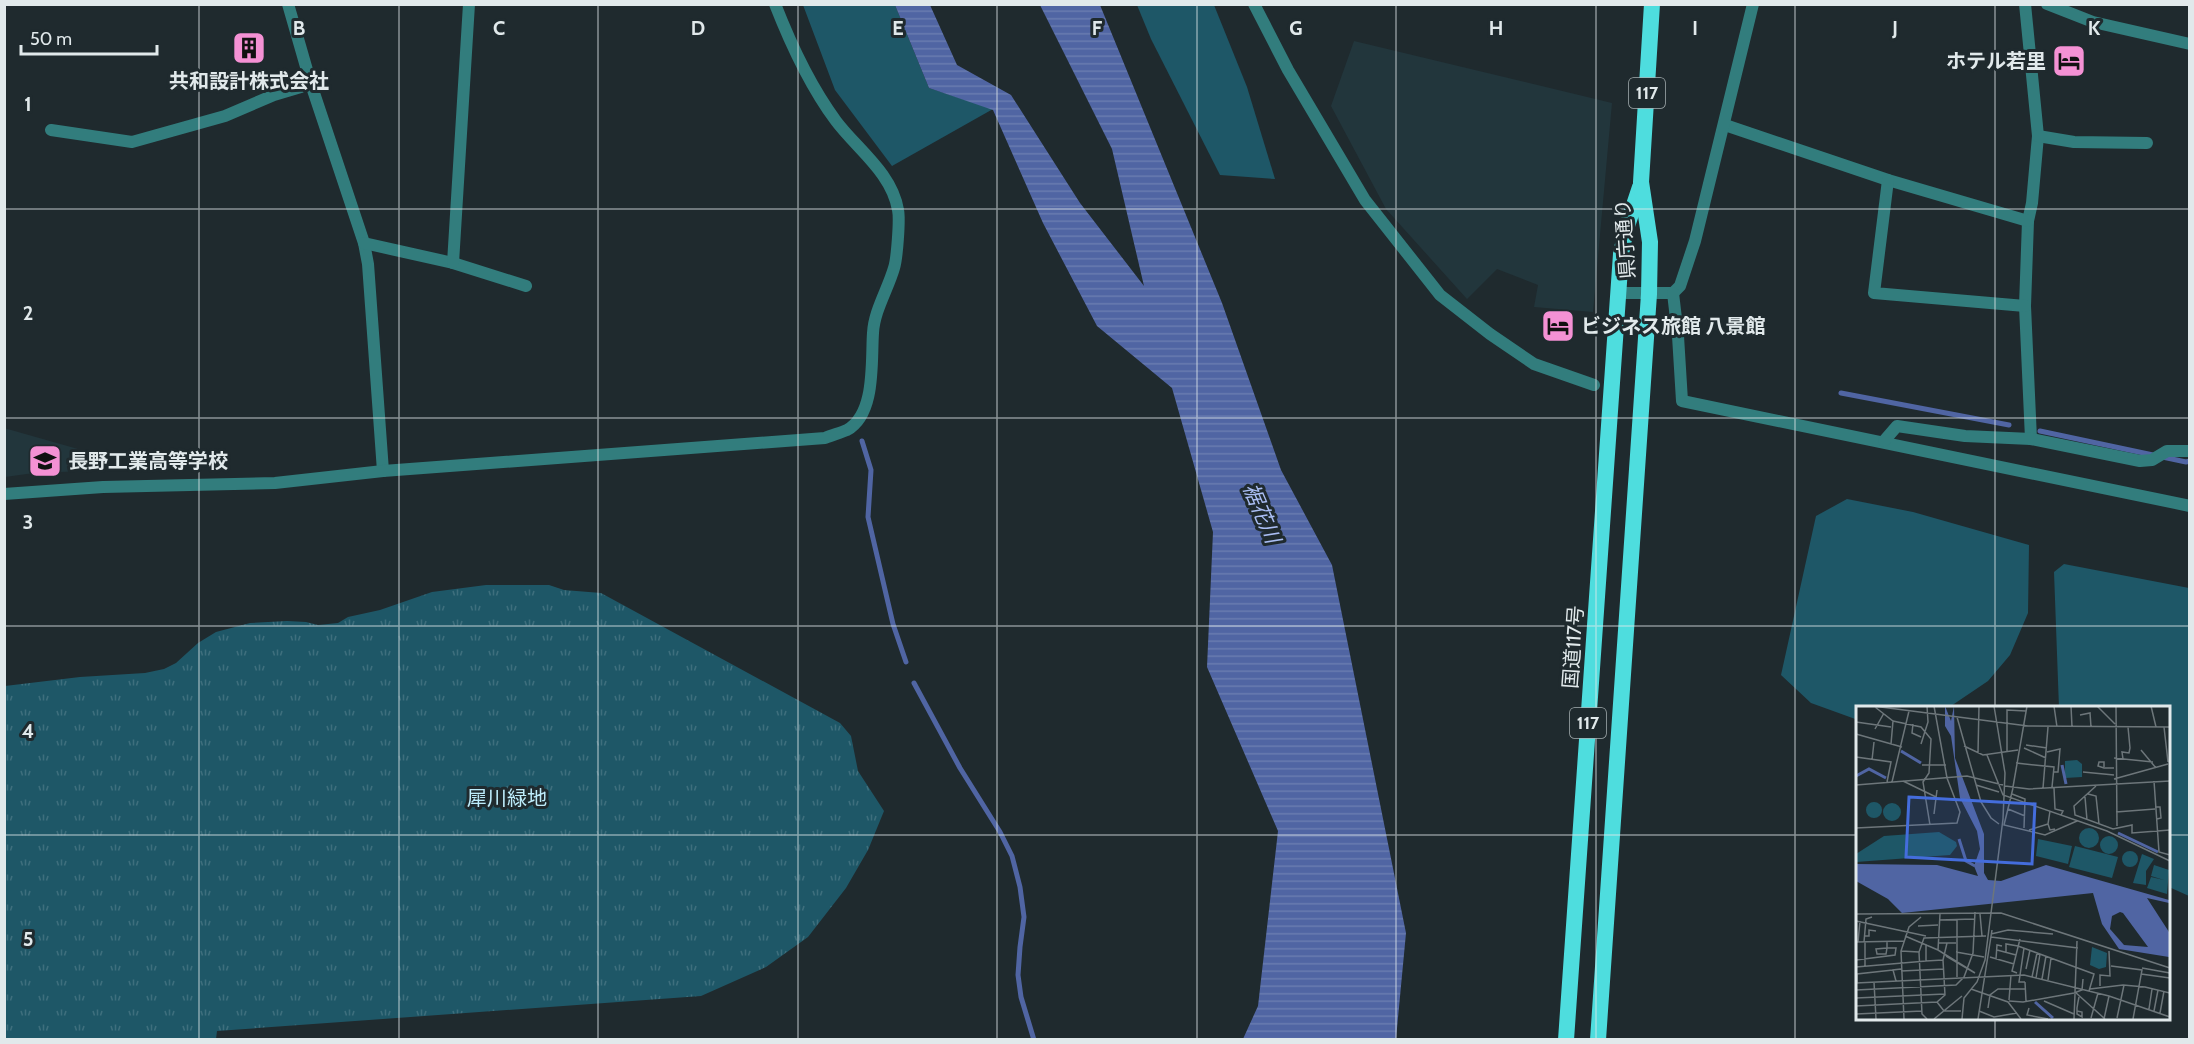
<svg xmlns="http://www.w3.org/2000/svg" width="2194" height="1044" font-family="Cabin,'Noto Sans JP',sans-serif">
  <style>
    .built { fill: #22363c }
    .grass { fill: #1e5767 }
    .park { fill: url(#park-tufts) }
    .water { fill: url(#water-rules) }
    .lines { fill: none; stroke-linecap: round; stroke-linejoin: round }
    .stream { stroke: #5065a3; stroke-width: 5 }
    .minor { stroke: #327d7d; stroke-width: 12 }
    .tertiary { stroke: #327d7d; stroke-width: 12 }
    .trunk { stroke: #4eddde; stroke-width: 16 }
    .grid { fill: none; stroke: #e1e9eb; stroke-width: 1.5; stroke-opacity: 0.55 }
    .labels { text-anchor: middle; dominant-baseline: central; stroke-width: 6; stroke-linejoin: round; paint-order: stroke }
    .shield { fill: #1f2a2e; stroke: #a7b0b2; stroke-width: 1.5 }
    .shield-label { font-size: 18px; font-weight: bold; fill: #e1e9eb }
    .poi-label { font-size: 20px; font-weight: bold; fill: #e1e9eb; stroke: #1f2a2e; text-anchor: start }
    .street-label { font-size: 20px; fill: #e1e9eb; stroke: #1f2a2e }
    .park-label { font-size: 20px; fill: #bdecfb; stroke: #1f2a2e }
    .water-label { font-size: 21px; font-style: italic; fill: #aabef3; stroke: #1f2a2e }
    .inset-river { fill: none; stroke: #5065a3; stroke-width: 3 }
    .inset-road { fill: none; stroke: #6d767a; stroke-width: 1.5 }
    .view { fill: #446ddc; fill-opacity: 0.15; stroke: #446ddc; stroke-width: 3 }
    .inset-edge { fill: none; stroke: #e1e9eb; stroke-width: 3 }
    .grid-label { font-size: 20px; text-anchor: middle; font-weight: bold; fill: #e1e9eb; stroke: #1f2a2e; stroke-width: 6; stroke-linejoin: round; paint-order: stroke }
  </style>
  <defs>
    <pattern id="park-tufts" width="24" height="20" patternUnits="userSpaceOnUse" patternTransform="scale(1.5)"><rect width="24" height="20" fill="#1e5767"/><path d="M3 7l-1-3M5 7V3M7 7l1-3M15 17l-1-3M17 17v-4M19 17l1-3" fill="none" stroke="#3e6f7d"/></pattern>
    <pattern id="water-rules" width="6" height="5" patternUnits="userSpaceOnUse" patternTransform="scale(1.5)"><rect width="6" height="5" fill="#5065a3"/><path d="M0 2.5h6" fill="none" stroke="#697bb0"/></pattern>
  </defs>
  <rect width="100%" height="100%" fill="#1f2a2e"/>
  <!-- built -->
  <g class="built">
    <path d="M1354,41L1612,103L1593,312L1534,307L1538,285L1497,269L1467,299L1386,209L1331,106Z"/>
    <path d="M4,428L85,451V471L34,473L5,477Z"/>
  </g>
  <!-- grass -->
  <g class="grass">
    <path d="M803,5H895L929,88L993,109L892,166L835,90Z"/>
    <path d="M1137,5H1214L1247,87L1275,179L1220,175L1151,39Z"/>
    <path d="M1847,499L1913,512L2029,545L2028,613L2010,655L1988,681L1951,706L1945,708H1858V720L1811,703L1781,675L1816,516Z"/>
    <path d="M2064,564L2189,588V896L2169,887L2168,708H2059L2054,572Z"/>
  </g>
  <!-- park -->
  <path class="park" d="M486,585H549L564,590L601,593L840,723L851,736L858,771L884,811L868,850L846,888L808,937L766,967L701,996L217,1031L216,1039H5V686L80,677L145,673L164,669L176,663L198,643L216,632L250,623L287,621L306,622L318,625L338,623L348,617L380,610L432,592Z"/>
  <!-- water -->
  <path class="water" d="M895,5H930L957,65L1011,95L1080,203L1144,286L1112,149L1040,5H1100L1222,303L1281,470L1332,565L1406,933L1396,1039H1243L1258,1006L1278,831L1207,667L1213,532L1172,388L1097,326L1043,223L993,110L929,88Z"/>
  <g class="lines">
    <!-- stream -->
    <g class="stream">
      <path d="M1841,393L2009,425"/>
      <path d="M2040,431L2186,462L2190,461"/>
      <path d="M862,441L871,470L868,517L893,624L906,662"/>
      <path d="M914,683L960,768L1000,832L1012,856L1020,887L1024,917L1020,947L1018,975L1021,997L1034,1040"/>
    </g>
    <!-- minor -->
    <g class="minor">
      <path d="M288,4L311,84L364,243L368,264L383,471"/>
      <path d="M1254,4L1288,70L1365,200L1440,295L1490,334L1534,364L1594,385"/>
      <path d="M2025,4L2038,136L2032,203L2028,221L2025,306L2031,439"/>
      <path d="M2047,4L2093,22L2190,44"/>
      <path d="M1725,125L1888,180L2028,221"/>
      <path d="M51,130L132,142L225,116L274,95L311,84"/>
      <path d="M2038,136L2074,142L2147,143"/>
      <path d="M1888,180L1874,293L2025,306"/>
      <path d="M364,243L453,263L526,286"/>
      <path d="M453,263L469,4"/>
      <path d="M1620,293H1673L1680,286L1695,241L1753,4"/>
      <path d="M1673,293L1678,336L1682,401L2190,506"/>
      <path d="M1884,441L1897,426L1965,436L2031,439L2140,461L2152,460L2167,451H2190"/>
    </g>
    <!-- tertiary -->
    <path class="tertiary" d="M4,494L103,487L275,483L383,471L825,438C832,435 840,433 847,430C876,414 871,361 873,333C874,311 888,289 894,268C897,259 900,219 898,210C892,173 857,149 836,121C810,86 791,45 775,4"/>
    <!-- trunk -->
    <g class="trunk">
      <path d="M1566,1040L1621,254L1626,229L1640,187"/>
      <path d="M1598,1040L1649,294L1650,242L1641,182L1652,4"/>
    </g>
  </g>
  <!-- grid -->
  <path class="grid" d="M199,4V1040M399,4V1040M598,4V1040M798,4V1040M997,4V1040M1197,4V1040M1396,4V1040M1596,4V1040M1795,4V1040M1995,4V708M4,209H2190M4,418H2190M4,626H2190M4,835H1858M2168,835H2190M1995,1018V1040"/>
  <!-- icons -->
  <defs>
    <symbol id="building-square" viewBox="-11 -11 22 22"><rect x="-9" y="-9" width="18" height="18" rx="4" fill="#f491d4" stroke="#1f2a2e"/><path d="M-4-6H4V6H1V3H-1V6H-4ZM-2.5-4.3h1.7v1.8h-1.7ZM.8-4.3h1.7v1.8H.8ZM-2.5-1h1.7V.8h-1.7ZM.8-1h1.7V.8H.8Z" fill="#111"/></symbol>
    <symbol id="hotel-square" viewBox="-11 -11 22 22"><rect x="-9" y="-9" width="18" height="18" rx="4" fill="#f491d4" stroke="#1f2a2e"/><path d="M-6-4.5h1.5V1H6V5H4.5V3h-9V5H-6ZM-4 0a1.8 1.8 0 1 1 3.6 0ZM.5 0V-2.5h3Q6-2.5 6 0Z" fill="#111"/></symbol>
    <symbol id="school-square" viewBox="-11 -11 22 22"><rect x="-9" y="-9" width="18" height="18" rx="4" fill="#f491d4" stroke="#1f2a2e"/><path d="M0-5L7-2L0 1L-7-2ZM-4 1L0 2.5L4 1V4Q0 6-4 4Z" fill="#111"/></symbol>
  </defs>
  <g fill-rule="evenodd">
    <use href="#building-square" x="230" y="29" width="38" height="38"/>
    <use href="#hotel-square" x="2050" y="42" width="38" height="38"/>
    <use href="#hotel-square" x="1539" y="307" width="38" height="38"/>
    <use href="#school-square" x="26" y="442" width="38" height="38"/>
  </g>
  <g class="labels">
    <!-- shield labels -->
    <g class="shield">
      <rect x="1629" y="78" width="36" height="30" rx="4.5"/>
      <rect x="1570" y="708" width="36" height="30" rx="4.5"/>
    </g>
    <g class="shield-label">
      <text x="1647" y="93">117</text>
      <text x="1588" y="723">117</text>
    </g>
    <!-- poi labels -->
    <g class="poi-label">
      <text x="2046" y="61" text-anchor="end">ホテル若里</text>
      <text x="249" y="81" text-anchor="middle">共和設計株式会社</text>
      <text x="1581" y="326">ビジネス旅館 八景館</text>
      <text x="68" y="461">長野工業高等学校</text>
    </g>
    <!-- street labels -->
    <g class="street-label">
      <text transform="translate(1625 239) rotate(-94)">県庁通り</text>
      <text transform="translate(1573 647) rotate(-86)">国道117号</text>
    </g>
    <!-- park labels -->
    <g class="park-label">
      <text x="507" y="798">犀川緑地</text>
    </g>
    <!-- water labels -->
    <g class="water-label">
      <text transform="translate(1262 513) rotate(67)">裾花川</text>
    </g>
  </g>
  <!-- overview -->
  <g transform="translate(1856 706)">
    <rect width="314" height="314" fill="#1f2a2e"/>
    <path d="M221,54L226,58V71L209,72V55ZM10 104a8 8 0 1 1 16 0a8 8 0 1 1-16 0ZM27 106a9 9 0 1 1 18 0a9 9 0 1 1-18 0ZM223 132a10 10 0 1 1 20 0a10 10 0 1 1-20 0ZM244 139a9 9 0 1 1 18 0a9 9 0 1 1-18 0ZM182,133L216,140L212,158L180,150ZM219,140L262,151L256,172L213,161ZM266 153a8 8 0 1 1 16 0a8 8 0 1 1-16 0ZM286,148L298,153L290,165V179L277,177ZM298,159L313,164L311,188L291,182L295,171L308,174L295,170ZM236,241L251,247L250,261L243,263L234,259Z" fill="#1e5767"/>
    <path d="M83,126L100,136L101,140L94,149L0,156V148L28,130Z" fill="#1e5767"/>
    <path d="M89,0L95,15L98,0L99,52L128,128V167L132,174L145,175L190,159L313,194V197L291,192L313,226V251L263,243L246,218L237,187L46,207L32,193L0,175V158L81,159L122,170L118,160L124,143L121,125L104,92L95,30L89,20ZM264,206L267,207L292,241L268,239L254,223L256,210Z" fill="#5065a3" fill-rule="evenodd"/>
    <path class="inset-river" d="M45,45L65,57M206,59L210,78M0,70L13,63L30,72M262,127L302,146M103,133L110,155L119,160M179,296L197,312"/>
    <path class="inset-road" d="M17,0L172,20L314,21M198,0L201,21M215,0L216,21M241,0L259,18M260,0L261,120M295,0L300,21M19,1L37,15L65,21L75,33L73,67L67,76L74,119M224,9L234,7L235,21M101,11L125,96L135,112L143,118M0,16L35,21M57,18L56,27L65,31M308,21L312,56M19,23L28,7M0,28L46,41M35,38L37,15M65,38L72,16L71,0M170,39L191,42M108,40L127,49L162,44M168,42L190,52M285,44L300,62M151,46V4L170,5M191,46L204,43L202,66H198M122,47L123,0M131,49L147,89L251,125L314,155M0,51L35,56L31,76M258,52L297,56M267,53L266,46L273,47L274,42L272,21M16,54L18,36M160,57L198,61L196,81M66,59H90M248,61V56H243L242,60L248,62H258M227,66L258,69M258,73L312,58M47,75L80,91M298,75L303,146L314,149M36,76L53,5M0,79L111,70L147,79M120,79L143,86M149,80L173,83L314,75M240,80L218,100L219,109L257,123L276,119V127L314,124M157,81L171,0M157,82L148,119L189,129L221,115M187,82L192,21M198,82L199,103L207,105L205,109M156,88L169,93L168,122M232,88L240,90L243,118M229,91L231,114M299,101H304L305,112L301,113M152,103L169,110M194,105L192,118L194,124L199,123M260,106L299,103M78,108L81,84M0,122L101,117L104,106L91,72L78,0M173,124L192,118M0,208L145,207L314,262M124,208L126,230M101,213V271M83,214L118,213M0,215L70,230M62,220L82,219M135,228L152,224L197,228M8,230H13V224L20,225M49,230L82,244L119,267L90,250M135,231L222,242M221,235L219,286L249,313M0,236L48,235M2,236L4,215M8,236L10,213L16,211M82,237H100M70,238V255L87,254M168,242L163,276H169M82,244L84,208M141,244L160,249M45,245L63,246M100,246L128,251M150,246V238L162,240L238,268L233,285M134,251L158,258M140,253L141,239L146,240M0,254L39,249L40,242H31L20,243L21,248H30L31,242V235M9,260V236M255,260L286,264L277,313M0,261L70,255M286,262L314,267M170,263L174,244M45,265L88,263M161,267L156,265L164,233M285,268L314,272M176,271L181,247M180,272L184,248M186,273L190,250M192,274L195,252M40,275L37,264L45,263M18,276L20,313M169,276L170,295M0,277L168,269L253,290L314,311M1,277V268L37,264M244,280V269L254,270L253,245M115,283L152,296L165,313M234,283L267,279L289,281L314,287V299M0,284L100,279L108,271L117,247L119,206M0,292L89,288M153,294L155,269M153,295L167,296L218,287L226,284L227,273M188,295L218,308M81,296L88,305H105M0,300L81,296L89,289L87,254L91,237M132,302L134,289L142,283H169M173,302L171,309L192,313M293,303L296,283M123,305L138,311L161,307M221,305L226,306V311L221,308V302L222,296L223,291M298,305L302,284M304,307L308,285M0,308L66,305M235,312L242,287M261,312L268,279M48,313L45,245L53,221L65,211M71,313L66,308L63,246L68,232L130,230M78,313L106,290M106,313L108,292L121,276L129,254L147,113L149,67L138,0M122,313L136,224M218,313L219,288M248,313L253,290"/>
    <path class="view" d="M53,91L179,98L176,158L50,151Z"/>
    <rect width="314" height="314" class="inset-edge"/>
  </g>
  <g class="grid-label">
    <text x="299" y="35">B</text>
    <text x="499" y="35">C</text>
    <text x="698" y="35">D</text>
    <text x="898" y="35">E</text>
    <text x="1097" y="35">F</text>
    <text x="1296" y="35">G</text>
    <text x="1496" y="35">H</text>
    <text x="1695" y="35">I</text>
    <text x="1895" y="35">J</text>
    <text x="2094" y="35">K</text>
    <text x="28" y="111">1</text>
    <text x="28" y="320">2</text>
    <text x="28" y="529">3</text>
    <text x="28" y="738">4</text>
    <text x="28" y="946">5</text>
  </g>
  <!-- border -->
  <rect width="2194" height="1044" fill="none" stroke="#e1e9eb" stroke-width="12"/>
  <!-- scale -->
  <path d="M21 45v9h136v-9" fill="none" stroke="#e1e9eb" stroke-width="3"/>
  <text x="30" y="45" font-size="18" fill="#e1e9eb" stroke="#1f2a2e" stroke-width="4.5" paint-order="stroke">50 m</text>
</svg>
